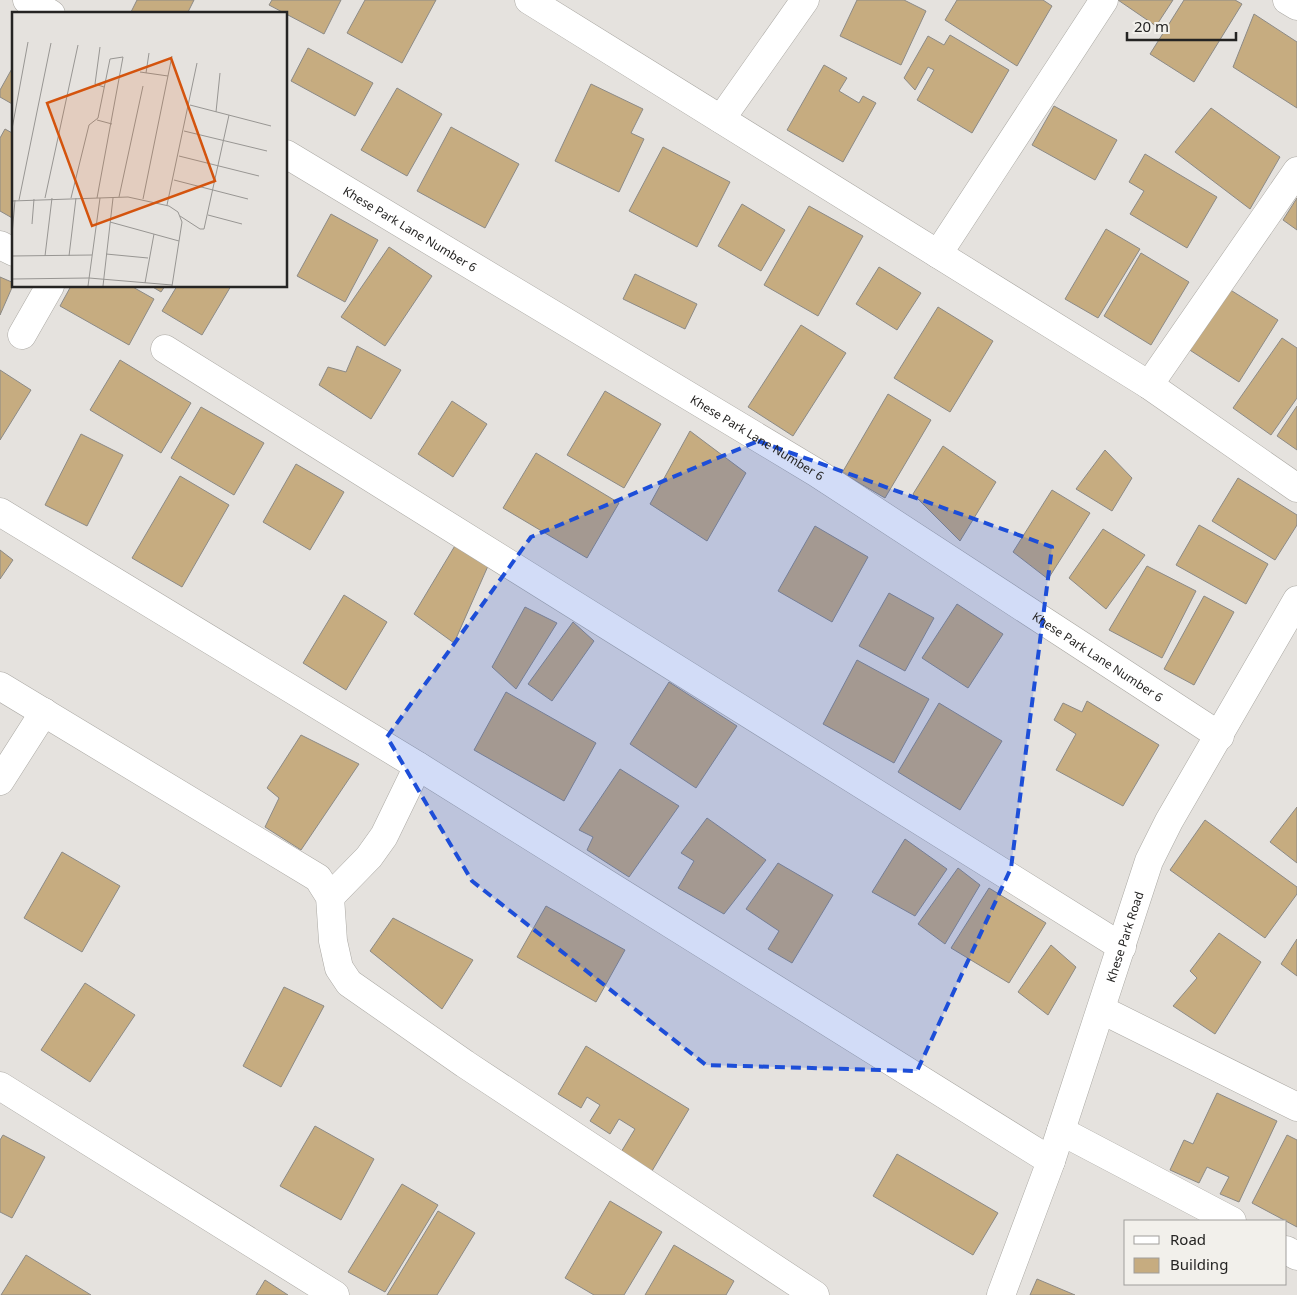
<svg xmlns="http://www.w3.org/2000/svg" width="1297" height="1295" font-family="'Noto Sans',sans-serif">
  <style>
    .building { fill: #c6ac80; stroke: #8c8a86 }
    .lines { fill: none; stroke-linecap: round; stroke-linejoin: round }
    .minor-casing { stroke: #aba9a4; stroke-width: 29 }
    .tertiary-casing { stroke: #aba9a4; stroke-width: 29 }
    .minor { stroke: #fff; stroke-width: 28 }
    .tertiary { stroke: #fff; stroke-width: 28 }
    .marked { fill: #1d4ed8; fill-opacity: 0.2; stroke: #1d4ed8; stroke-width: 4; stroke-dasharray: 10 6; stroke-linejoin: round }
    .labels { text-anchor: middle; dominant-baseline: central; stroke-width: 5; stroke-linejoin: round; paint-order: stroke }
    .street-label { font-size: 12px; fill: #252423; stroke: #f2f0eb }
    .inset-road { fill: none; stroke: #989693; stroke-width: 1 }
    .view { fill: #d4540e; fill-opacity: 0.15; stroke: #d4540e; stroke-width: 2.5 }
    .inset-edge { fill: none; stroke: #252423; stroke-width: 2.5 }
  </style>
  <rect width="100%" height="100%" fill="#e5e2de"/>
  <!-- building -->
  <g class="building">
    <path d="M137,0H194L187,14H130Z"/>
    <path d="M272,0H341L324,34L269,5Z"/>
    <path d="M365,0H436L402,63L347,33Z"/>
    <path d="M857,0H904L926,11L901,65L840,36Z"/>
    <path d="M957,0H1043L1052,6L1017,66L945,20Z"/>
    <path d="M1118,0H1173L1156,26Z"/>
    <path d="M1184,0H1235L1242,4L1194,82L1150,54Z"/>
    <path d="M1254,14L1297,42V108L1233,67Z"/>
    <path d="M950,35L1009,70L972,133L917,100L934,70L928,67L915,90L904,78L928,36L944,45Z"/>
    <path d="M308,48L373,83L355,116L291,81Z"/>
    <path d="M14,65V105L0,97V90Z"/>
    <path d="M824,65L847,78L839,91L859,103L863,96L876,103L843,162L787,130Z"/>
    <path d="M591,84L643,109L631,133L644,139L619,192L555,161Z"/>
    <path d="M397,88L442,114L407,176L361,150Z"/>
    <path d="M1054,106L1117,140L1095,180L1032,145Z"/>
    <path d="M1211,108L1280,157L1250,209L1175,152Z"/>
    <path d="M451,127L519,164L485,228L417,191Z"/>
    <path d="M5,129L14,134V219L0,211V138Z"/>
    <path d="M663,147L730,182L697,247L629,211Z"/>
    <path d="M1145,154L1217,197L1187,248L1130,214L1144,191L1129,182Z"/>
    <path d="M1297,198V230L1283,220Z"/>
    <path d="M742,204L785,230L761,271L718,246Z"/>
    <path d="M809,206L863,236L818,316L764,285Z"/>
    <path d="M331,214L378,240L345,302L297,276Z"/>
    <path d="M1106,229L1140,249L1098,318L1065,299Z"/>
    <path d="M389,247L432,276L385,346L341,317Z"/>
    <path d="M1141,253L1189,282L1151,345L1104,316Z"/>
    <path d="M879,267L921,293L897,330L856,304Z"/>
    <path d="M635,274L697,304L685,329L623,299Z"/>
    <path d="M0,277L14,283L0,315Z"/>
    <path d="M1221,284L1278,320L1239,382L1182,345Z"/>
    <path d="M71,286H131L154,299L129,345L60,306Z"/>
    <path d="M151,286H165L161,292Z"/>
    <path d="M177,286H231L202,335L162,311Z"/>
    <path d="M938,307L993,341L950,412L894,378Z"/>
    <path d="M801,325L846,353L793,436L748,407Z"/>
    <path d="M1282,338L1297,348V398L1271,435L1233,408Z"/>
    <path d="M357,346L401,370L371,419L319,385L328,367L346,372Z"/>
    <path d="M120,360L191,403L161,453L90,410Z"/>
    <path d="M0,370L31,390L0,440Z"/>
    <path d="M605,391L661,424L624,488L567,455Z"/>
    <path d="M888,394L931,420L885,498L842,473Z"/>
    <path d="M452,401L487,424L453,477L418,454Z"/>
    <path d="M1297,406V450L1277,436Z"/>
    <path d="M201,407L264,443L234,495L171,458Z"/>
    <path d="M690,431L746,473L707,541L650,504Z"/>
    <path d="M81,434L123,455L87,526L45,505Z"/>
    <path d="M943,446L996,482L960,541L913,494Z"/>
    <path d="M1105,450L1132,478L1112,511L1076,489Z"/>
    <path d="M536,453L619,503L587,558L503,508Z"/>
    <path d="M296,464L344,492L310,550L263,522Z"/>
    <path d="M180,476L229,505L182,587L132,558Z"/>
    <path d="M1238,478L1297,515V525L1275,560L1212,521Z"/>
    <path d="M1052,490L1090,513L1048,579L1013,552Z"/>
    <path d="M1199,525L1268,564L1246,604L1176,565Z"/>
    <path d="M815,526L868,557L832,622L778,591Z"/>
    <path d="M1103,529L1145,555L1106,609L1069,578Z"/>
    <path d="M456,544L488,566L454,643L414,614Z"/>
    <path d="M0,550L13,560L0,579Z"/>
    <path d="M1147,566L1196,591L1162,658L1109,630Z"/>
    <path d="M889,593L934,618L905,671L859,646Z"/>
    <path d="M344,595L387,622L346,690L303,663Z"/>
    <path d="M1204,596L1234,612L1194,685L1164,669Z"/>
    <path d="M957,604L1003,634L968,688L922,658Z"/>
    <path d="M525,607L557,623L516,689L492,667Z"/>
    <path d="M573,622L594,641L552,701L528,684Z"/>
    <path d="M857,660L929,699L894,763L823,724Z"/>
    <path d="M669,682L737,726L696,788L630,744Z"/>
    <path d="M506,692L596,743L564,801L474,750Z"/>
    <path d="M1087,701L1159,745L1123,806L1056,770L1076,734L1054,720L1063,703L1082,712Z"/>
    <path d="M939,703L1002,741L960,810L898,772Z"/>
    <path d="M301,735L359,764L301,850L265,827L279,798L267,788Z"/>
    <path d="M620,769L679,806L629,877L587,850L593,837L579,830Z"/>
    <path d="M1297,807V863L1270,842Z"/>
    <path d="M707,818L766,860L724,914L678,888L694,861L681,853Z"/>
    <path d="M1205,820L1297,887V894L1265,938L1170,870Z"/>
    <path d="M905,839L947,869L915,916L872,892Z"/>
    <path d="M62,852L120,886L82,952L24,918Z"/>
    <path d="M778,863L833,895L792,963L768,949L779,931L746,909Z"/>
    <path d="M958,868L980,885L945,944L918,924Z"/>
    <path d="M989,888L1046,923L1009,983L951,948Z"/>
    <path d="M546,906L625,950L596,1002L517,957Z"/>
    <path d="M393,918L473,960L442,1009L370,951Z"/>
    <path d="M1219,933L1261,962L1215,1034L1173,1006L1197,978L1190,971Z"/>
    <path d="M1297,939V976L1281,964Z"/>
    <path d="M1051,945L1076,967L1048,1015L1018,992Z"/>
    <path d="M85,983L135,1015L90,1082L41,1050Z"/>
    <path d="M284,987L324,1006L281,1087L243,1066Z"/>
    <path d="M586,1046L689,1109L646,1181L615,1162L635,1129L619,1119L610,1134L590,1121L600,1105L587,1097L581,1108L558,1094Z"/>
    <path d="M1217,1093L1277,1121L1239,1202L1220,1194L1229,1177L1207,1167L1199,1183L1170,1170L1184,1140L1193,1144Z"/>
    <path d="M315,1126L374,1159L341,1220L280,1186Z"/>
    <path d="M3,1135L45,1157L12,1218L0,1212V1140Z"/>
    <path d="M1287,1135L1297,1140V1227L1252,1203Z"/>
    <path d="M897,1154L998,1213L973,1255L873,1196Z"/>
    <path d="M402,1184L438,1205L385,1292L348,1272Z"/>
    <path d="M610,1201L662,1232L624,1295H594L565,1278Z"/>
    <path d="M438,1211L475,1233L437,1295H387Z"/>
    <path d="M674,1245L734,1281L726,1295H645Z"/>
    <path d="M26,1255L91,1295H1Z"/>
    <path d="M1037,1279L1075,1295H1030Z"/>
    <path d="M265,1280L288,1295H256Z"/>
  </g>
  <g class="lines">
    <defs>
      <g id="minor">
        <path d="M27,0L51,14"/>
        <path d="M529,0L1149,385L1297,488"/>
        <path d="M1287,0L1297,6"/>
        <path d="M721,119L805,0"/>
        <path id="s1" d="M286,154L817,473L1220,736"/>
        <path d="M0,245L14,252"/>
        <path d="M938,254L1104,0"/>
        <path d="M22,335L50,286"/>
        <path d="M165,349L1122,947"/>
        <path d="M1149,385L1297,171"/>
        <path d="M0,512L418,766L1051,1161"/>
        <path d="M0,686L318,878L330,897L333,941L339,968L349,983L465,1064L815,1295"/>
        <path d="M0,781L44,712"/>
        <path d="M330,897L369,857L384,836L418,766"/>
        <path d="M1102,1010L1297,1107"/>
        <path d="M0,1086L335,1295"/>
        <path d="M1061,1131L1232,1221"/>
        <path d="M1286,1250L1297,1256"/>
      </g>
      <g id="tertiary">
        <path id="s2" d="M1001,1295L1051,1161L1149,861L1169,821L1297,600"/>
      </g>
    </defs>
    <!-- minor casing -->
    <use href="#minor" class="minor-casing"/>
    <!-- tertiary casing -->
    <use href="#tertiary" class="tertiary-casing"/>
    <!-- minor -->
    <use href="#minor" class="minor"/>
    <!-- tertiary -->
    <use href="#tertiary" class="tertiary"/>
  </g>
  <!-- marked area -->
  <path class="marked" d="M758,441L1052,547L1011,868L917,1071L706,1065L472,881L387,737L531,537Z"/>
  <g class="labels">
    <!-- street labels -->
    <g class="street-label">
      <text stroke="none"><textPath href="#s1" startOffset="145">Khese Park Lane Number 6</textPath></text>
      <text stroke="none"><textPath href="#s1" startOffset="550">Khese Park Lane Number 6</textPath></text>
      <text stroke="none"><textPath href="#s1" startOffset="955">Khese Park Lane Number 6</textPath></text>
      <text stroke="none"><textPath href="#s2" startOffset="379">Khese Park Road</textPath></text>
    </g>
  </g>
  <!-- overview -->
  <g transform="translate(12 12)">
    <rect width="275" height="275" fill="#e5e2de"/>
    <path class="inset-road" d="M88,35L83,72L92,75M128,60L156,64M134,61L137,41M178,93L259,114M204,100L208,61M85,108L100,112M0,117L16,30M172,119L255,139M167,144L247,164M162,168L236,187M107,185L131,74M33,186L66,33M59,186L77,113L86,106L98,47L111,45L85,186M131,187L160,44M7,188L39,31M0,189L116,185L157,194L166,200L170,210L160,274M155,193L185,51M196,203L230,212M168,204L188,217H192L217,103M98,210L167,229M20,212L22,187M0,223L3,188M94,242L136,246M0,244L80,243M33,244L40,186M57,244L64,186M0,267L77,266L160,273M133,271L142,222M76,274L88,186M91,274L101,186"/>
    <path class="view" d="M159,46L203,169L80,214L35,91Z"/>
    <rect width="275" height="275" class="inset-edge"/>
  </g>
  <!-- legend -->
  <rect x="1124" y="1220" width="162" height="65" fill="#f2f0eb" stroke="#a09e9b"/>
  <rect x="1134" y="1236" width="25" height="8" fill="#ffffff" stroke="#a09e9b"/>
  <text x="1170" y="1245" font-size="15" fill="#252423">Road</text>
  <rect x="1134" y="1258" width="25" height="15" fill="#c6ac80" stroke="#a09e9b"/>
  <text x="1170" y="1270" font-size="15" fill="#252423">Building</text>
  <!-- scale -->
  <path d="M1127 32v8h109v-8" fill="none" stroke="#252423" stroke-width="2.5"/>
  <text x="1134" y="32" font-size="15" fill="#252423" stroke="#f2f0eb" stroke-width="4" paint-order="stroke">20 m</text>
</svg>
